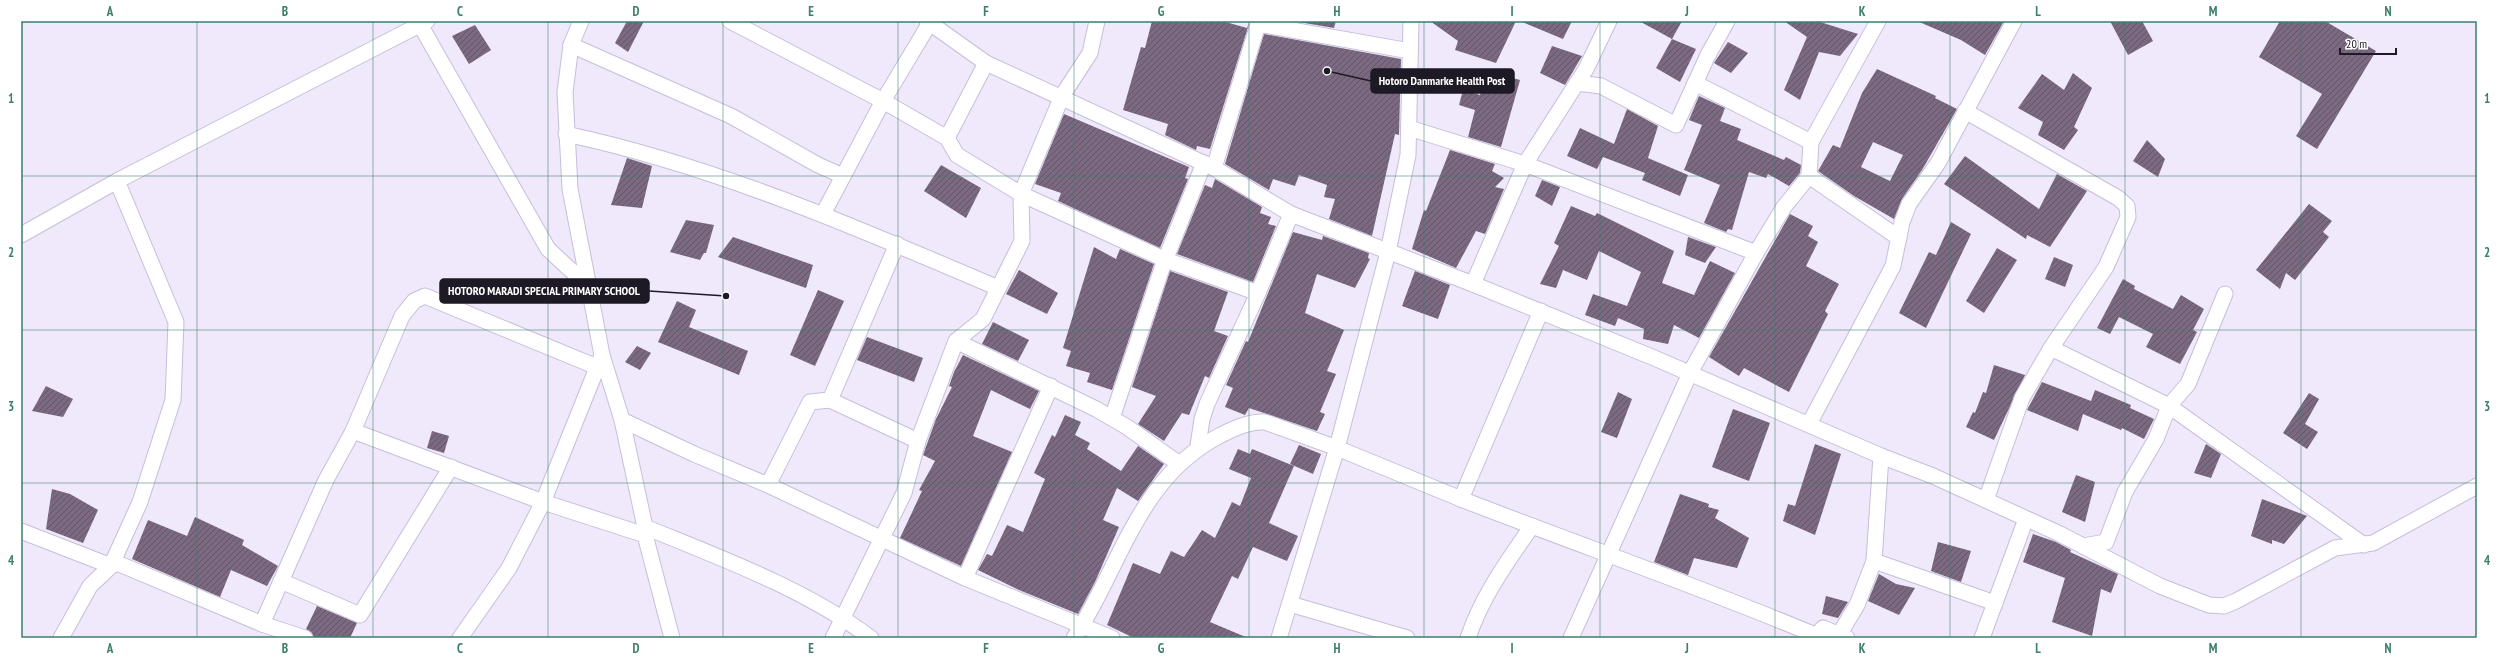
<svg xmlns="http://www.w3.org/2000/svg" width="2498" height="659" font-family="'PT Sans Narrow',sans-serif">
  <style>
    .building { fill: url(#building-hatch); fill-rule: evenodd }
    .lines { fill: none; stroke-linecap: round; stroke-linejoin: round }
    .street-casing { stroke: #c7beda; stroke-width: 17 }
    .street { stroke: #fff; stroke-width: 15 }
    .grid { fill: none; stroke: #3d7e6c; stroke-width: 1; stroke-opacity: 0.55 }
    .leader { fill: none; stroke: #1e1a25; stroke-width: 1.5 }
    .callout-dot { fill: #1e1a25; stroke: #fff; stroke-width: 1.5 }
    .callout { fill: #1e1a25; stroke: #1e1a25; stroke-width: 1.5 }
    .callout-label { font-size: 12px; text-anchor: middle; font-weight: bold; fill: #fff }
    .neatline { fill: none; stroke: #3d7e6c; stroke-width: 1.5 }
    .grid-label { font-size: 13px; text-anchor: middle; font-weight: bold; fill: #3d7e6c }
  </style>
  <defs>
    <pattern id="building-hatch" width="6" height="6" patternUnits="userSpaceOnUse"><rect width="6" height="6" fill="#7a6980"/><path d="M-1 1l2-2M0 6l6-6M5 7l2-2" fill="none" stroke="#635669"/></pattern>
  </defs>
  <rect width="100%" height="100%" fill="#efe9fb"/>
  <!-- building -->
  <g class="building">
    <path d="M627,21H644L628,52L615,43Z"/>
    <path d="M1152,21H1222L1247,28L1250,21L1210,149L1197,146L1196,150L1165,135L1168,124L1123,110L1141,47L1145,48Z"/>
    <path d="M1293,21H1336L1334,28Z"/>
    <path d="M1430,21H1516L1496,63L1455,50L1458,41Z"/>
    <path d="M1520,21H1572L1563,39Z"/>
    <path d="M1639,21H1682L1672,39Z"/>
    <path d="M1784,21H1817L1858,34L1840,56L1819,52L1800,100L1784,90L1807,37Z"/>
    <path d="M1917,21H2004L1985,55L1961,40Z"/>
    <path d="M2110,21H2142L2153,41L2128,55Z"/>
    <path d="M2280,21H2325L2376,51L2317,149L2296,136L2322,94L2259,57Z"/>
    <path d="M475,25L491,50L469,64L452,36Z"/>
    <path d="M1264,34L1401,59L1399,135L1395,134L1372,236L1329,219L1335,199L1324,197L1327,185L1299,175L1295,186L1273,179L1269,190L1225,164Z"/>
    <path d="M1672,39L1696,49L1680,82L1656,68Z"/>
    <path d="M1728,42L1748,53L1731,73L1714,63Z"/>
    <path d="M1552,46L1582,56L1565,85L1540,73Z"/>
    <path d="M1877,69L1936,96L1935,98L1957,109L1922,170L1902,199L1894,219L1854,196L1818,171L1833,145L1840,148L1862,93ZM1873,142L1903,155L1890,181L1861,167Z"/>
    <path d="M1487,71L1520,80L1501,147L1468,137L1475,110L1459,105L1463,90L1480,95Z"/>
    <path d="M2073,73L2092,88L2074,127L2078,130L2064,150L2038,135L2043,122L2018,108L2042,74L2064,90Z"/>
    <path d="M1699,96L1725,108L1720,121L1741,129L1737,140L1784,160L1786,157L1801,165L1800,173L1789,186L1768,174L1766,178L1749,172L1732,230L1728,229L1726,232L1704,223L1720,185L1684,170L1702,125L1689,120Z"/>
    <path d="M1627,109L1658,126L1648,158L1688,175L1680,196L1642,180L1645,173L1603,157L1597,169L1567,156L1580,128L1614,144Z"/>
    <path d="M1064,114L1189,167L1185,178L1188,179L1160,248L1058,201L1061,193L1035,184Z"/>
    <path d="M2147,140L2165,159L2158,177L2133,161Z"/>
    <path d="M1450,150L1495,164L1492,171L1504,178L1495,187L1504,189L1485,234L1476,231L1456,268L1412,249L1424,210L1426,211Z"/>
    <path d="M1965,156L2039,209L2057,174L2087,191L2050,247L2027,235L2026,239L1944,184Z"/>
    <path d="M627,158L652,166L642,208L611,205Z"/>
    <path d="M941,165L981,188L966,218L924,191Z"/>
    <path d="M1215,179L1262,207L1260,213L1271,217L1268,224L1276,226L1253,282L1177,254L1205,185L1212,188Z"/>
    <path d="M1542,180L1560,187L1552,206L1535,196Z"/>
    <path d="M2309,204L2332,221L2323,232L2329,237L2295,280L2286,273L2280,289L2256,270Z"/>
    <path d="M1571,206L1595,216L1597,213L1674,251L1662,283L1694,295L1710,261L1735,273L1699,338L1674,325L1668,344L1643,339L1644,329L1618,318L1615,326L1585,315L1593,294L1627,306L1641,272L1599,251L1587,280L1563,270L1556,288L1540,284L1559,246L1554,243Z"/>
    <path d="M1790,214L1813,226L1808,236L1818,242L1806,266L1839,284L1825,311L1828,314L1789,392L1744,368L1739,376L1709,357Z"/>
    <path d="M686,220L714,225L706,253H704L700,260L670,252Z"/>
    <path d="M1951,222L1971,234L1926,328L1899,313L1929,252L1936,255Z"/>
    <path d="M1293,232L1322,240L1323,236L1369,253L1368,258L1370,259L1355,288L1317,274L1305,313L1344,330L1327,371L1336,374L1320,412L1325,414L1317,431L1249,408L1245,415L1225,407L1233,388L1226,385L1246,341L1248,342Z"/>
    <path d="M733,237L813,265L806,288L718,257Z"/>
    <path d="M1688,237L1716,247L1705,263L1685,255Z"/>
    <path d="M1094,247L1116,259L1120,249L1154,264L1112,390L1087,382L1090,373L1066,366L1071,351L1063,348Z"/>
    <path d="M1997,248L2017,260L1984,313L1966,301Z"/>
    <path d="M2054,257L2073,265L2065,287L2045,279Z"/>
    <path d="M1019,270L1058,293L1047,314L1006,294Z"/>
    <path d="M1170,271L1228,292L1214,331L1228,336L1209,378L1205,376L1189,415L1182,413L1164,441L1138,424L1156,396L1132,387Z"/>
    <path d="M1415,271L1450,285L1438,319L1402,306Z"/>
    <path d="M2123,279L2135,286L2134,289L2173,309L2181,295L2204,309L2193,330L2197,332L2180,364L2146,347L2153,334L2119,317L2110,334L2097,328Z"/>
    <path d="M818,290L844,301L815,366L790,355Z"/>
    <path d="M677,301L696,310L689,327L748,351L739,375L658,342Z"/>
    <path d="M993,322L1029,340L1018,361L982,344Z"/>
    <path d="M867,337L923,358L914,382L857,360Z"/>
    <path d="M637,346L651,353L640,370L625,362Z"/>
    <path d="M963,355L1039,391L1030,409L991,390L973,436L1012,452L961,566L900,538L922,491L919,490L935,461L923,455L936,419L952,387L949,386L954,372Z"/>
    <path d="M1994,365L2025,375L1994,440L1966,427L1973,412L1975,413L1983,392L1986,393Z"/>
    <path d="M2042,382L2091,401L2095,390L2131,405L2130,408L2154,419L2144,439L2122,428L2121,430L2083,414L2078,431L2027,410Z"/>
    <path d="M46,386L73,399L63,417L32,411Z"/>
    <path d="M1618,392L1632,399L1617,438L1601,432Z"/>
    <path d="M2309,393L2319,399L2305,424L2318,432L2307,449L2283,433Z"/>
    <path d="M1733,409L1770,423L1749,481L1712,467Z"/>
    <path d="M1065,415L1081,422L1075,435L1090,443L1087,449L1121,471L1138,446L1164,464L1138,501L1117,488L1103,520L1119,527L1095,582L1078,614L1019,590L978,570L987,554L992,556L1007,525L1023,532L1045,479L1034,473L1052,435L1055,437Z"/>
    <path d="M432,431L449,436L444,453L427,448Z"/>
    <path d="M1815,444L1841,454L1815,535L1783,521L1788,504L1795,506Z"/>
    <path d="M2206,444L2221,454L2211,478L2194,473Z"/>
    <path d="M1299,445L1321,454L1313,474L1290,464Z"/>
    <path d="M1238,449L1250,454L1252,449L1294,466L1269,523L1298,536L1287,561L1253,547L1238,579L1232,576L1210,622L1248,638H1134L1107,625L1133,563L1160,574L1171,551L1184,557L1202,530L1215,538L1232,502L1240,506L1251,478L1229,469Z"/>
    <path d="M2076,475L2095,482L2085,522L2062,512Z"/>
    <path d="M52,489L70,494L98,510L83,543L46,529Z"/>
    <path d="M1680,494L1709,504L1708,507L1719,510L1715,518L1749,538L1737,568L1694,558L1688,575L1654,562Z"/>
    <path d="M2262,499L2307,516L2284,544L2272,540V544L2251,536Z"/>
    <path d="M195,517L244,540L242,545L278,566L267,586L231,570L220,597L132,559L148,520L187,536Z"/>
    <path d="M2033,534L2056,542L2071,550L2070,552L2118,574L2111,593L2101,589L2092,636L2052,622L2065,578L2023,562Z"/>
    <path d="M1938,542L1971,551L1961,582L1931,571Z"/>
    <path d="M1879,574L1896,584L1915,588L1899,615L1868,601Z"/>
    <path d="M1826,596L1848,602L1838,618L1822,614Z"/>
    <path d="M317,606L357,623L350,638L314,637L311,632L306,629Z"/>
  </g>
  <g class="lines">
    <defs>
      <g id="street">
        <path d="M418,21L548,249L589,287"/>
        <path d="M581,21L571,45L565,92L570,189L602,355L622,420L645,527V535L672,638"/>
        <path d="M730,21L883,101L947,138L957,155L1021,194L1166,260L1258,293"/>
        <path d="M927,21L986,63L1214,168L1291,214L1473,284L1652,357L1881,456L1933,476L2060,534L2160,586L2209,605L2224,606L2236,601L2335,548L2373,543L2477,486"/>
        <path d="M1258,24L1410,51"/>
        <path d="M571,45L731,116L818,165L843,176"/>
        <path d="M1577,83L1601,86L1676,125L1708,55L1727,21"/>
        <path d="M1695,83L1811,142"/>
        <path d="M1965,111L2118,198L2127,206L2128,217L2106,267L2051,348L2022,398L1986,500"/>
        <path d="M1409,128L1525,164L1756,253"/>
        <path d="M566,134C715,166 858,228 998,288"/>
        <path d="M947,138L986,63"/>
        <path d="M1214,168L1259,21"/>
        <path d="M1809,176L1899,238"/>
        <path d="M823,214L883,101L931,21"/>
        <path d="M21,235L117,181L427,21"/>
        <path d="M897,244L830,400L918,441"/>
        <path d="M1473,284L1525,164L1586,69L1609,21"/>
        <path d="M1541,311L1461,499C1579,545 1699,586 1815,635"/>
        <path d="M956,341L1096,409L1127,427L1178,463"/>
        <path d="M2051,348L2169,406L2364,545"/>
        <path d="M1112,418L1162,268L1204,163"/>
        <path d="M622,420L694,454L768,485L965,578L1112,638"/>
        <path d="M1809,424L1893,266L1902,222L1909,204L1938,163L2014,21"/>
        <path d="M353,431L543,502L645,535"/>
        <path d="M1198,446L1202,419L1207,404L1258,293L1291,214"/>
        <path d="M768,485L810,402L830,400"/>
        <path d="M645,527C723,559 803,588 871,638"/>
        <path d="M21,531L111,566L117,563L262,624L305,638"/>
        <path d="M2083,546L2106,542L2125,492L2156,439L2169,406L2188,384L2225,294"/>
        <path d="M1874,561L1995,603"/>
        <path d="M965,578L1051,386"/>
        <path d="M281,581L360,615L451,467"/>
        <path d="M1290,604L1407,638"/>
        <path d="M262,624L326,480L353,431L402,316L414,301L425,296L597,367"/>
        <path d="M1840,633L1857,605L1874,561L1881,456"/>
        <path d="M61,638L90,586L111,566L140,502L173,400L176,322L117,181"/>
        <path d="M460,638L509,568L543,502L601,358"/>
        <path d="M833,638L904,493L918,441L956,341L983,319L1022,241L1021,194L1062,96L1090,53L1097,21"/>
        <path d="M1074,638C1121,566 1138,477 1221,435C1234,428 1251,421 1265,422L1337,448L1461,499"/>
        <path d="M1279,638L1337,448L1388,252L1408,155L1411,21"/>
        <path d="M1468,638C1482,596 1507,562 1532,526"/>
        <path d="M1571,638L1690,373L1756,253L1784,207L1809,176L1811,142L1878,21"/>
        <path d="M1814,638L1823,628L1847,638"/>
        <path d="M1982,638L2026,519"/>
      </g>
    </defs>
    <!-- street casing -->
    <use href="#street" class="street-casing"/>
    <!-- street -->
    <use href="#street" class="street"/>
  </g>
  <!-- grid -->
  <path class="grid" d="M197,21V638M373,21V638M548,21V638M723,21V638M898,21V638M1074,21V638M1249,21V638M1424,21V638M1600,21V638M1775,21V638M1950,21V638M2125,21V638M2301,21V638M21,176H2477M21,330H2477M21,483H2477"/>
  <!-- callouts -->
  <path class="leader" d="M1327 71L1371 81M726 296L649 291"/>
  <g class="callout-dot">
    <circle cx="1327" cy="71" r="4"/>
    <circle cx="726" cy="296" r="4"/>
  </g>
  <g class="callout">
    <rect x="1371" y="69" width="143" height="24" rx="4"/>
    <rect x="440" y="279" width="209" height="24" rx="4"/>
  </g>
  <g class="callout-label">
    <text x="1442" y="85">Hotoro Danmarke Health Post</text>
    <text x="544" y="295">HOTORO MARADI SPECIAL PRIMARY SCHOOL</text>
  </g>
  <!-- border -->
  <rect width="2498" height="659" fill="none" stroke="#ffffff" stroke-width="44"/>
  <!-- scale -->
  <path d="M2340 48v6h56v-6" fill="none" stroke="#1e1a25" stroke-width="2"/>
  <text x="2346" y="48" font-size="12" fill="#1e1a25" stroke="#ffffff" stroke-width="3" paint-order="stroke">20 m</text>
  <rect x="22" y="22" width="2454" height="615" class="neatline"/>
  <g class="grid-label">
    <text x="110" y="16">A</text>
    <text x="285" y="16">B</text>
    <text x="460" y="16">C</text>
    <text x="636" y="16">D</text>
    <text x="811" y="16">E</text>
    <text x="986" y="16">F</text>
    <text x="1161" y="16">G</text>
    <text x="1337" y="16">H</text>
    <text x="1512" y="16">I</text>
    <text x="1687" y="16">J</text>
    <text x="1862" y="16">K</text>
    <text x="2038" y="16">L</text>
    <text x="2213" y="16">M</text>
    <text x="2388" y="16">N</text>
    <text x="11" y="103">1</text>
    <text x="2487" y="103">1</text>
    <text x="11" y="257">2</text>
    <text x="2487" y="257">2</text>
    <text x="11" y="411">3</text>
    <text x="2487" y="411">3</text>
    <text x="11" y="565">4</text>
    <text x="2487" y="565">4</text>
    <text x="110" y="653">A</text>
    <text x="285" y="653">B</text>
    <text x="460" y="653">C</text>
    <text x="636" y="653">D</text>
    <text x="811" y="653">E</text>
    <text x="986" y="653">F</text>
    <text x="1161" y="653">G</text>
    <text x="1337" y="653">H</text>
    <text x="1512" y="653">I</text>
    <text x="1687" y="653">J</text>
    <text x="1862" y="653">K</text>
    <text x="2038" y="653">L</text>
    <text x="2213" y="653">M</text>
    <text x="2388" y="653">N</text>
  </g>
</svg>
